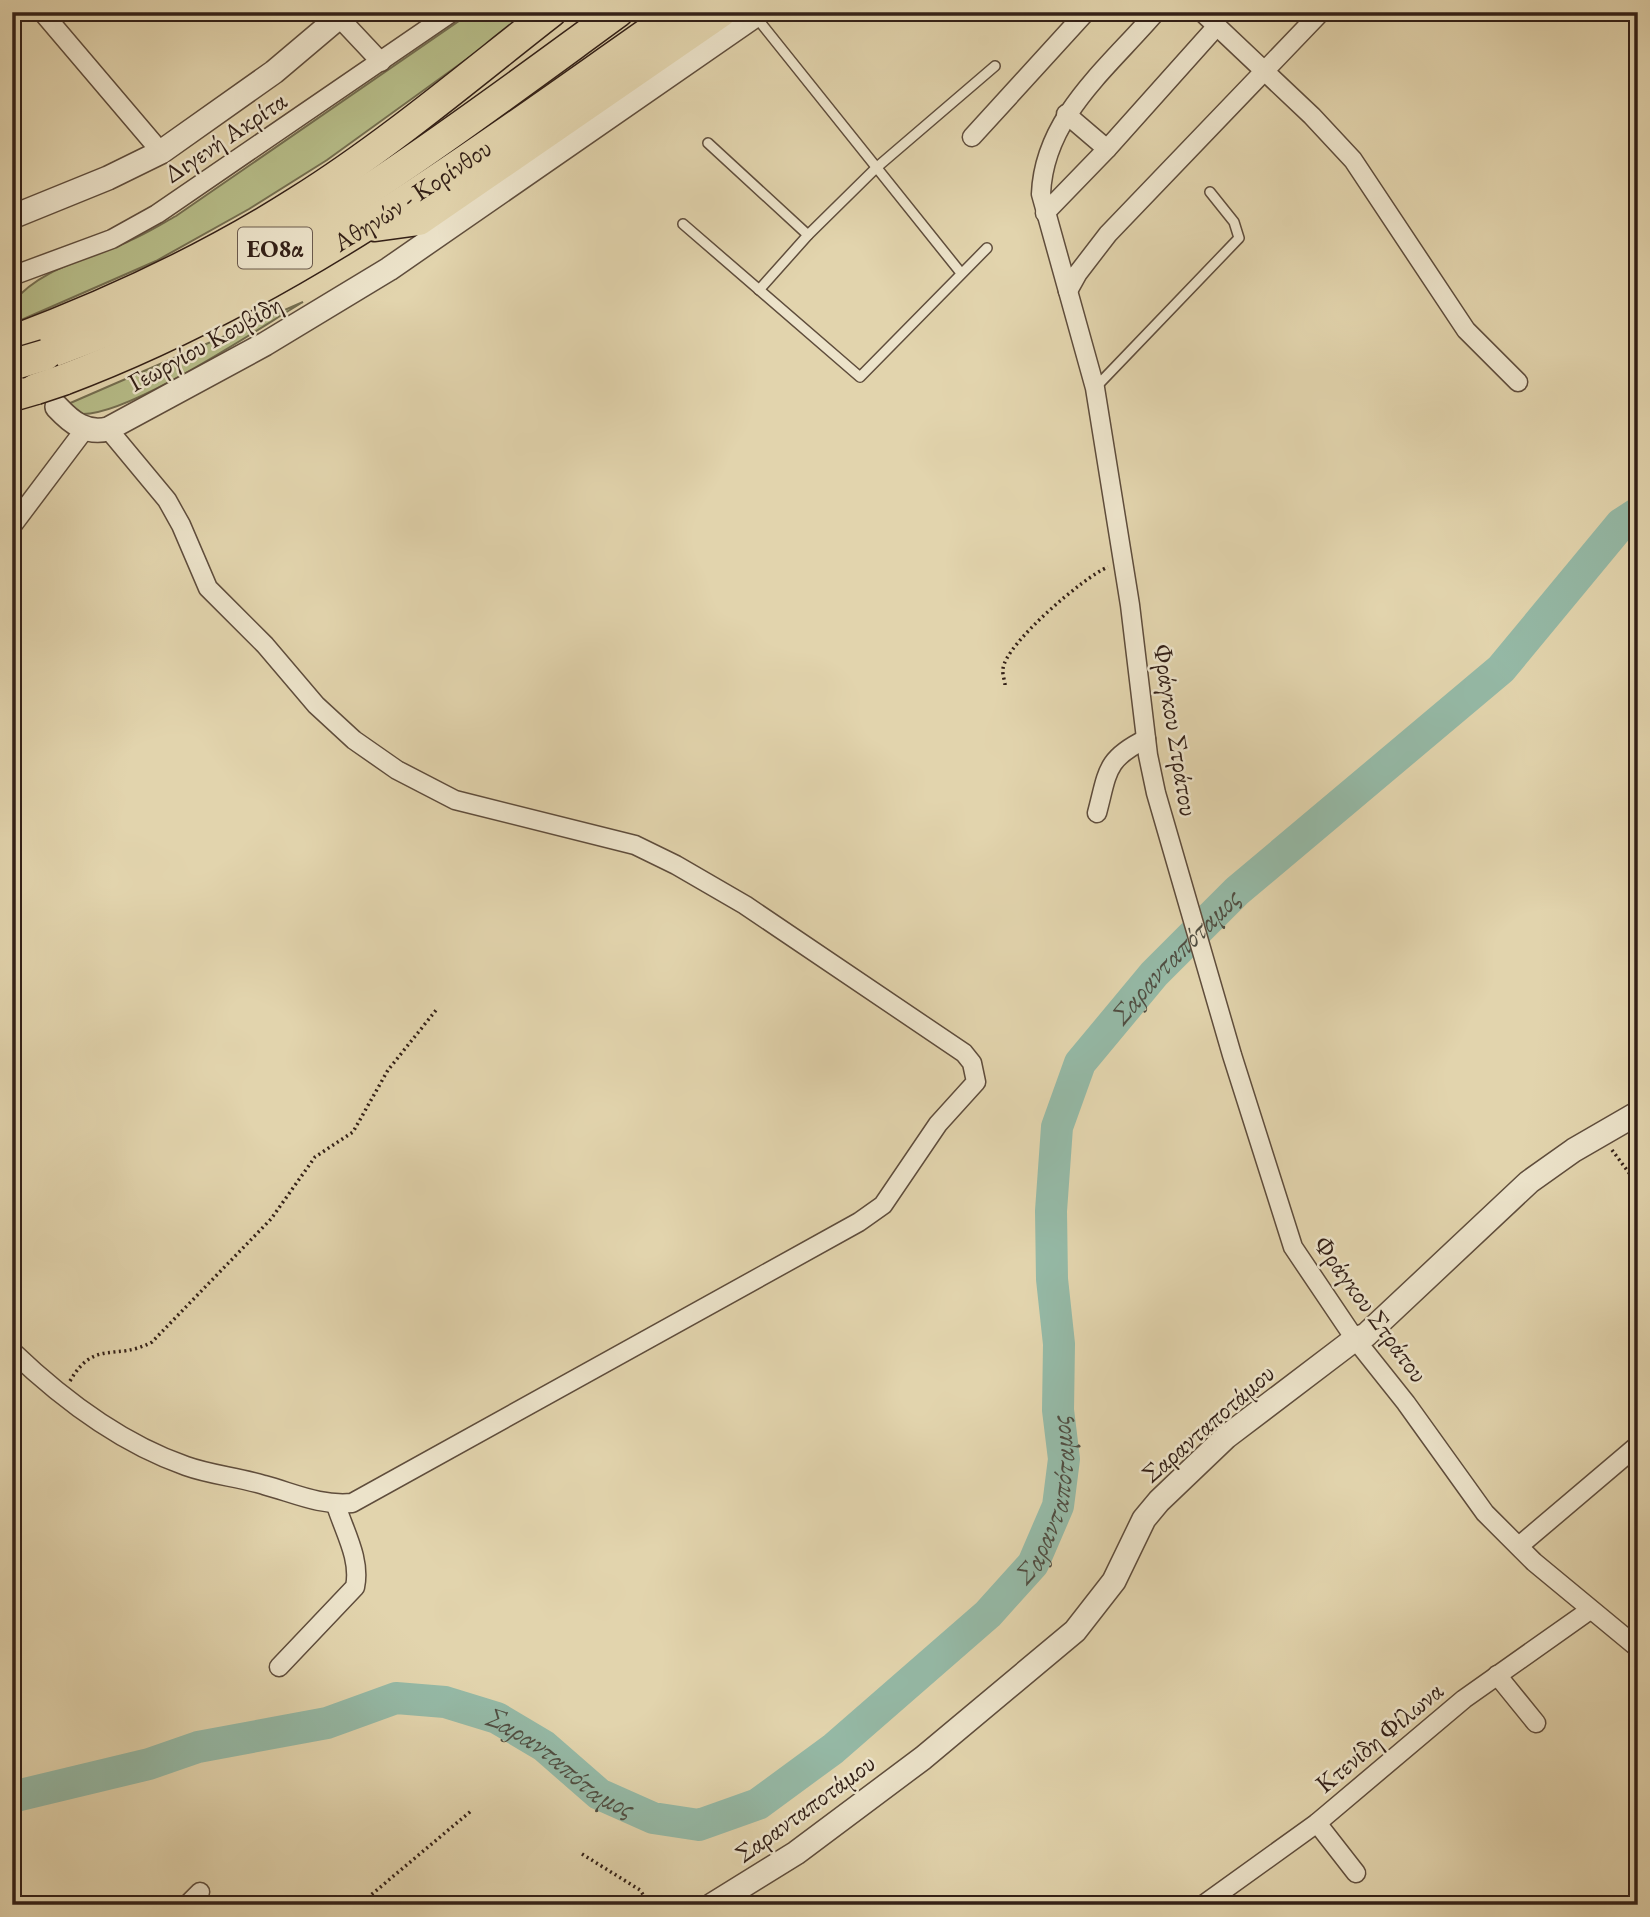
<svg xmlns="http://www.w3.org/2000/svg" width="1650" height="1917" font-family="'EB Garamond',serif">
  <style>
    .green { fill: #b6bc88; stroke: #746e50; stroke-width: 2 }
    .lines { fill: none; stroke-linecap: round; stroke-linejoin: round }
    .river { stroke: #95b9a6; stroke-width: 32 }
    .service-casing { stroke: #5f4d3c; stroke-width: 12 }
    .minor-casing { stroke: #5f4d3c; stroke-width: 21 }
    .tertiary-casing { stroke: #5f4d3c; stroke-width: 26 }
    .trunk-casing { stroke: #332017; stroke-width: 33 }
    .path { stroke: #332017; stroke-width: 3.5; stroke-dasharray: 2 3.5; stroke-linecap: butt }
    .service { stroke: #ece3ca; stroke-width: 9 }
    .minor { stroke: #ece3ca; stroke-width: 18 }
    .tertiary { stroke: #ece3ca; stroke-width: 23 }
    .trunk { stroke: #e2d4ad; stroke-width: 30 }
    .trunk-bridge-casing { stroke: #332017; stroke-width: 33; stroke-linecap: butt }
    .trunk-bridge { stroke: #e2d4ad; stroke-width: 30 }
    .labels { text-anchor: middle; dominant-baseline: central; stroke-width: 5; stroke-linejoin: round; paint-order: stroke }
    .shield { fill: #ece3ca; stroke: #6a5a4d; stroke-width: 2 }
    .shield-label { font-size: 24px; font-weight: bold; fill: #332017 }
    .street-label { font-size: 26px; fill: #332017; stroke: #ece3ca }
    .water-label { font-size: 28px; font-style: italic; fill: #504e42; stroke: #ece3ca }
  </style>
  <rect width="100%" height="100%" fill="#e2d4ad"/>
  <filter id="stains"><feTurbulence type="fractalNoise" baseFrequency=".00286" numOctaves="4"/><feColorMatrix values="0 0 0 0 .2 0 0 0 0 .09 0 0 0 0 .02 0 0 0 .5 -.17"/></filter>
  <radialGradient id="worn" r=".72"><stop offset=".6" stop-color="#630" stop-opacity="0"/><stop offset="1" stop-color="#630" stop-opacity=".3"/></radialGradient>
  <!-- green -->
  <g class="green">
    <path d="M472,12H532L327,160L249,209L156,261L12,324V303C42,267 87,260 127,242C144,235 160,225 176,216Z"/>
    <path d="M303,302C256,330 132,414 83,414L68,404Z"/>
  </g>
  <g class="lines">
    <!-- river -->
    <path class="river" id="s1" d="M12,1797L149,1764L198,1747L327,1723L396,1698L445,1702L497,1718L544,1746L599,1794L653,1818L699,1825L758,1804L833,1749L988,1614L1033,1564L1058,1506L1064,1459L1058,1410L1059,1344L1052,1279L1051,1211L1057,1127L1080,1063L1154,974L1237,891L1501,669L1621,524L1638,513"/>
    <defs>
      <g id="service">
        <path d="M756,17L961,273"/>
        <path d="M708,143L808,235"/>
        <path d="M683,224L860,377L987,248"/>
        <path d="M759,290L808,235L876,168L995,66"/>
        <path d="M1095,388L1239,238L1234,222L1210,192"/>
      </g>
      <g id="minor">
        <path d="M42,12L161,152"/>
        <path d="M334,12L381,62"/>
        <path d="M1156,12C1108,68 1044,117 1041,194L1095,388L1130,605L1148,755L1156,793L1232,1055L1293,1247L1355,1339L1406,1403L1485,1513L1534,1562L1638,1648"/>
        <path d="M1202,12L1312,116L1353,160L1466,330L1518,382"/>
        <path d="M1066,114L1107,149"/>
        <path d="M972,137L1086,12"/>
        <path d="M1045,213L1107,149L1217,26"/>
        <path d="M12,276L112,239L157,214L452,12"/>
        <path d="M1068,291L1078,273L1108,234L1321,12"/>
        <path d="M12,526L85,429"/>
        <path d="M1097,813C1108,772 1105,759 1146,739"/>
        <path d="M12,1351C62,1399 120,1443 186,1466C211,1475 238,1477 264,1485C294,1493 320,1506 352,1503L859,1222L883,1205L938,1124L976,1082L972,1063L964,1053L745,905L676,865L635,845L455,800L397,770L354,740L316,705L265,645L208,588L181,525L167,500L108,429"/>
        <path d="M1519,1546L1638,1445"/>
        <path d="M279,1667L355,1587C361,1559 344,1531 336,1505"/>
        <path d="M1497,1675L1536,1723"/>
        <path d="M1317,1823L1356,1873"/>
        <path d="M187,1905L200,1892"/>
        <path d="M1203,1905L1317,1823L1464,1699L1590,1610"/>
      </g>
      <g id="tertiary">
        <path d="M12,217L108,178L161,152L274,72L345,12"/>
        <path d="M57,407C72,423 86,434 108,429L265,344L389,269L760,12"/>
        <path d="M712,1905L796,1853L923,1758L1075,1631L1114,1581L1144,1519L1159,1501L1226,1437L1355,1339L1366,1335L1529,1182L1574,1150L1638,1113"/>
      </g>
      <g id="trunk">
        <path d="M375,226L419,220L721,12"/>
        <path d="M12,341C113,303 208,259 299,201C388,145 469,76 551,12"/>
        <path d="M45,355C91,337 138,320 183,298C338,221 478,114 618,12"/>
        <path id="s2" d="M63,380C294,293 478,151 678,12"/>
        <path d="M12,396L36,389"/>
      </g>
    </defs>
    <!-- service casing -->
    <use href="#service" class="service-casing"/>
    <!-- minor casing -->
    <use href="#minor" class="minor-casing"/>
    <!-- tertiary casing -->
    <use href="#tertiary" class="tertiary-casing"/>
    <!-- trunk casing -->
    <use href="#trunk" class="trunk-casing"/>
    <!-- path -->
    <g class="path">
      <path d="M1005,685C1005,681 1002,674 1003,669C1005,644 1085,576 1108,567"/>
      <path d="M1612,1150L1638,1185"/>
      <path d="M70,1381C95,1338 115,1362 152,1342L271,1219L315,1157L353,1132L388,1070L437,1009"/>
      <path d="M582,1854L640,1890L650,1905"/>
      <path d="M359,1905L471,1811"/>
    </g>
    <!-- service -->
    <use href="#service" class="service"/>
    <!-- minor -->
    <use href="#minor" class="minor"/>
    <!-- tertiary -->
    <use href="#tertiary" class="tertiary"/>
    <!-- trunk -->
    <use href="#trunk" class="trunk"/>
    <defs>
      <g id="trunk-bridge">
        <path d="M18,363L45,355"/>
        <path d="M36,389L63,380"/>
      </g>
    </defs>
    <!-- trunk-bridge casing -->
    <use href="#trunk-bridge" class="trunk-bridge-casing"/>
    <!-- trunk-bridge -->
    <use href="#trunk-bridge" class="trunk-bridge"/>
  </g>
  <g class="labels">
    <!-- shield labels -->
    <rect class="shield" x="238" y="227.5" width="74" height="41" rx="5"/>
    <g class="shield-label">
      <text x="275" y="248">ΕΟ8α</text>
    </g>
    <!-- street labels -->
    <g class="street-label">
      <text transform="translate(225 137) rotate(-34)">Διγενή Ακρίτα</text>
      <text stroke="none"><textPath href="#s2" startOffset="396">Αθηνών - Κορίνθου</textPath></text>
      <text transform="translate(205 343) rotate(-29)">Γεωργίου Κουβίδη</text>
      <text transform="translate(1176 730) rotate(81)">Φράγκου Στράτου</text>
      <text transform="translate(1371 1309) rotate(54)">Φράγκου Στράτου</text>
      <text transform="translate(1208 1423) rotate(-41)">Σαρανταποτάμου</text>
      <text transform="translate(1379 1737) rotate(-40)">Κτενίδη Φίλωνα</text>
      <text transform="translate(805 1808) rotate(-36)">Σαρανταποτάμου</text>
    </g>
    <!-- water labels -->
    <g class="water-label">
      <text stroke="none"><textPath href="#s1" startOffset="1818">Σαρανταπόταμος</textPath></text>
      <text stroke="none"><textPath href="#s1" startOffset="1230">Σαρανταπόταμος</textPath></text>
      <text stroke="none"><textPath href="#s1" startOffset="579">Σαρανταπόταμος</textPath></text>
    </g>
  </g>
  <!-- margin -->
  <rect width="1650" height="1917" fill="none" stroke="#e2d4ad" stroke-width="42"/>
  <rect x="14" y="14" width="1622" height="1889" fill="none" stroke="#332017" stroke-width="3.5"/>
  <rect x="21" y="21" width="1608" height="1875" fill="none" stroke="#332017" stroke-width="2"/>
  <rect width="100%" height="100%" filter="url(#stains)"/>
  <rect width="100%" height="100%" fill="url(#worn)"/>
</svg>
